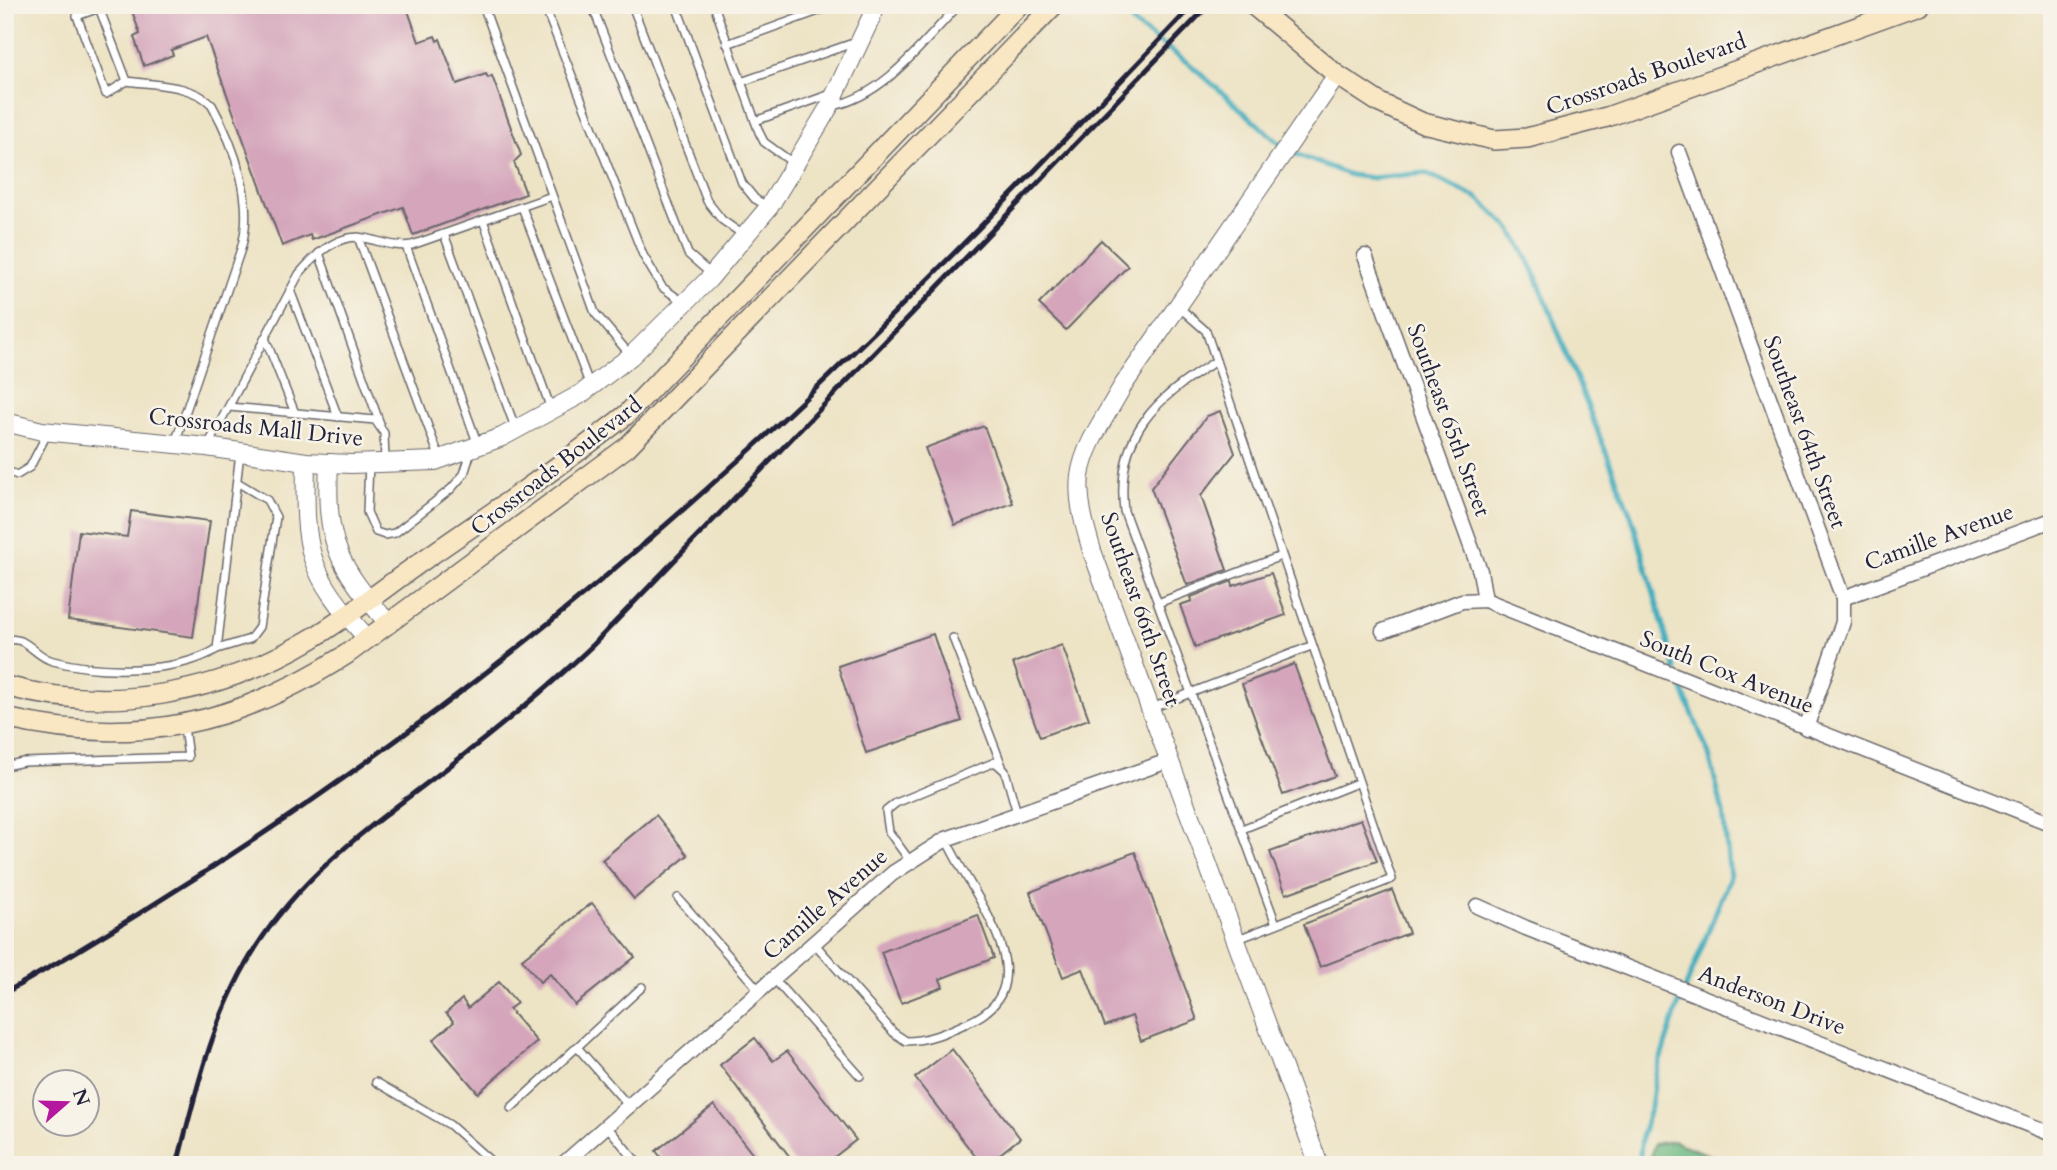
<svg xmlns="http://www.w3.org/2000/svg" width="2057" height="1170" font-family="Cardo,serif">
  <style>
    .forest { fill: #6cb880; stroke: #476d5e; stroke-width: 2 }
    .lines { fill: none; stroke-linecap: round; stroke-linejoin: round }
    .stream { stroke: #40adbe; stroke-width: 5 }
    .building { fill: #d4a5bb }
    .service-casing { stroke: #69666b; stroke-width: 10 }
    .minor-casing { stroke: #69666b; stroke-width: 17 }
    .tertiary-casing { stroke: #69666b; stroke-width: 20 }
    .secondary-casing { stroke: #69666b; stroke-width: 22 }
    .service { stroke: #fff; stroke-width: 7 }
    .minor { stroke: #fff; stroke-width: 14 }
    .tertiary { stroke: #fff; stroke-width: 18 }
    .secondary { stroke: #f9e7c3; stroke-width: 19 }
    .rail { stroke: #22223b; stroke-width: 5 }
    .labels { text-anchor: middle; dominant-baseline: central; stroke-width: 5; stroke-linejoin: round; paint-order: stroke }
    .street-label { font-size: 23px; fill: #22223b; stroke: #f7f3e8 }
  </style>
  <rect width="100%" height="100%" fill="#f7f3e8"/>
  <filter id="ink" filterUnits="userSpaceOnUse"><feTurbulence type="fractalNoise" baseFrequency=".0143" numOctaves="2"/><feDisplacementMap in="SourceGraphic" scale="14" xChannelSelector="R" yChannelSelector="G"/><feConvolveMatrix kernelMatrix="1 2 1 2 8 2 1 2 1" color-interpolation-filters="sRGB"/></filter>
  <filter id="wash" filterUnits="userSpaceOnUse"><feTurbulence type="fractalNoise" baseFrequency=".00686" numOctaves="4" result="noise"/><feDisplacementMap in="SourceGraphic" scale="28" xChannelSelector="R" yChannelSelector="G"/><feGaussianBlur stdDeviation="1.57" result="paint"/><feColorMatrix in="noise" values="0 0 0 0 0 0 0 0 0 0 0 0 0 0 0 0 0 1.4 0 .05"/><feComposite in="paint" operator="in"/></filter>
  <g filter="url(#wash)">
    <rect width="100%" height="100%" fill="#ede3c5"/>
    <!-- forest -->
    <path class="forest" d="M1673,1141L1735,1165H1648L1654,1144Z"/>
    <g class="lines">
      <!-- stream -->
      <g class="stream">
        <path d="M1125,13L1134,24L1192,66L1288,151L1350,175L1372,178L1425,173L1478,198L1511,229L1534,271L1632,518L1676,671"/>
        <path d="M1639,1165L1642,1135L1651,1106L1656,1073L1677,1009L1730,877L1723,812L1709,755L1679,680"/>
      </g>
    </g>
    <g id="blocks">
      <!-- building -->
      <g class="building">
        <path d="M130,5H406L419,42L435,36L437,41L440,39L457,84L486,74L488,78L492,76L521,155L514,162L526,194L413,235L403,207L312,240L310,235L282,246L206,37L171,50L173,55L144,66L134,37L140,34Z"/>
        <path d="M1101,240L1128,266L1066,330L1039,304Z"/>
        <path d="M1220,411L1235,453L1201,496L1227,570L1187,585L1151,488L1207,416Z"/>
        <path d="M984,426L1013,503L955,525L925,448Z"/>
        <path d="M131,511L210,521L193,637L68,620L79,531L127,537Z"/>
        <path d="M1271,573L1286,615L1195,647L1180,605L1192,601L1191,597L1232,581L1233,586Z"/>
        <path d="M933,634L962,721L866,753L838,666Z"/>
        <path d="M1062,645L1089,719L1040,737L1013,663Z"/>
        <path d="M1294,664L1335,776L1283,795L1242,684Z"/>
        <path d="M656,815L688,855L634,899L602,860Z"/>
        <path d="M1361,819L1377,861L1286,894L1270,852Z"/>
        <path d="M1135,852L1197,1020L1141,1041L1132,1016L1105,1026L1083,969L1063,977L1030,892Z"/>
        <path d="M1392,890L1409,933L1320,967L1304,924Z"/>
        <path d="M592,903L635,957L575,1005L550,974L540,982L522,959Z"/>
        <path d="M978,915L994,958L940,979L943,987L901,1003L881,952Z"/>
        <path d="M499,982L517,1003L509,1009L537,1042L478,1093L433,1040L454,1022L446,1013L462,999L468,1008Z"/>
        <path d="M755,1038L773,1061L787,1051L856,1140L824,1165H796L720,1065Z"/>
        <path d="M952,1049L1020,1138L986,1165H982L915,1078Z"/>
        <path d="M714,1105L761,1165H667L656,1151Z"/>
      </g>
    </g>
  </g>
  <g filter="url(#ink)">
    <use href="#blocks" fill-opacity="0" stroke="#69666b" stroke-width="2"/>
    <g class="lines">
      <defs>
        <g id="service">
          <path d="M98,5L127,81C153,85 193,84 212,105C235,147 255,202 241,249L175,443"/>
          <path d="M483,5L595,313L631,356"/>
          <path d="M544,5L643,255L662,287L683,302"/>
          <path d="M592,5L688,254L711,274"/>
          <path d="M632,5L707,201L722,220L745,236"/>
          <path d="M676,5L742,183L755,199L769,207"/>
          <path d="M714,5L759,132L764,142L793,163"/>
          <path d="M99,8L77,16L106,94L127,81"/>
          <path d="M727,44L835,5"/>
          <path d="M741,82L856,42"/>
          <path d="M833,106C887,94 922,43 959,5"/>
          <path d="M755,121L831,94"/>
          <path d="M522,207L590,386"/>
          <path d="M483,220L551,409"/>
          <path d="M444,234L516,430"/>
          <path d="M358,237L440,459"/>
          <path d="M406,246L478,445"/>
          <path d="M319,253L380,424"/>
          <path d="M290,290L338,417"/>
          <path d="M1180,308L1206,331L1392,879L1238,939"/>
          <path d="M265,338L295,413"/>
          <path d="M1216,361C1156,398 1115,434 1124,511L1276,924"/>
          <path d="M229,407L375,420L384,433L385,462"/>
          <path d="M207,447L299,274C314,256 338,233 364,238C380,241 395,248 412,245L552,196"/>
          <path d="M369,463L367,512L376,532L385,535L395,533L451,489L464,474L471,452"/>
          <path d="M5,470L17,475L30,467L47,434"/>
          <path d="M1158,603L1281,556"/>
          <path d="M5,638C11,640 16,639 21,641C32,646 40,658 53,661C98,673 177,674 217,649L240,453"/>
          <path d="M953,638L1002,766"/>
          <path d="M217,649L250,639L259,627L276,517L267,500L237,482"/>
          <path d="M1152,708L1311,646"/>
          <path d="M5,766L23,762L188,757L184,727"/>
          <path d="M1242,829L1357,783"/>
          <path d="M910,861L889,832L886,811L896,803L995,762L1005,771L1017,813"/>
          <path d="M678,898L759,990"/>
          <path d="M814,943L894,1033L906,1041C928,1041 947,1032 967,1023C1054,986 970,894 946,839"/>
          <path d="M773,978L860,1076"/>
          <path d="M577,1047L627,1104"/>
          <path d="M376,1082L450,1125L495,1165"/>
          <path d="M511,1108L642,987"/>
          <path d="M606,1125L639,1165"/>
        </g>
        <g id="minor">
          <path d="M1679,152L1843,598V622L1806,728"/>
          <path d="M1365,256L1480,571L1485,600"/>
          <path d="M1843,598L2052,520"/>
          <path d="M1383,631L1462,601L1485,600L2052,824"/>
          <path d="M1477,906L1526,928L2052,1134"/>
          <path d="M562,1165L893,873L946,839L1168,761"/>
        </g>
        <g id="tertiary">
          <path d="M5,422L42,431L207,447L306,462L351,464L435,461L502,437L581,394L631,356L709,279L769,207L795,164L829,107L877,5"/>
          <path d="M306,462C304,550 306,572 368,639"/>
          <path d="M329,463C325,542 337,565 389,624"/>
          <path d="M1319,1165L1092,551C1085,527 1077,501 1080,476C1084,445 1108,413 1122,387L1337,75"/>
        </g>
        <g id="secondary">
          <path d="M1253,5L1337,75L1380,103L1423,123L1494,140L1527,138L1607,117L1918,5"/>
          <path d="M5,686C111,714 217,695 311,639C351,615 389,584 428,557C495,511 562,465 626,415L1019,5"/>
          <path d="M5,718C133,748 238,725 347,654L627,447L1054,5"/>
        </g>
      </defs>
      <!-- service casing -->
      <use href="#service" class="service-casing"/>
      <!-- minor casing -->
      <use href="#minor" class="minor-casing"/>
      <!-- tertiary casing -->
      <use href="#tertiary" class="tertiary-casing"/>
      <!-- secondary casing -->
      <use href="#secondary" class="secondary-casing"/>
      <!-- service -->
      <use href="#service" class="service"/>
      <!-- minor -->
      <use href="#minor" class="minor"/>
      <!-- tertiary -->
      <use href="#tertiary" class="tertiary"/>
      <!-- secondary -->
      <use href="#secondary" class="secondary"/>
      <!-- rail -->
      <g class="rail">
        <path d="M5,993C265,846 509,668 730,468C892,322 1043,163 1193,5"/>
        <path d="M177,1165C194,1099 209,1033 241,973C288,882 371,826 451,765C500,727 548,688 593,645L1209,5"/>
      </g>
    </g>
  </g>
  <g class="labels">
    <!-- street labels -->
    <g class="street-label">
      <text transform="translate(1646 74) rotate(-19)">Crossroads Boulevard</text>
      <text transform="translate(1449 420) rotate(70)">Southeast 65th Street</text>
      <text transform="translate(256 427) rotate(6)">Crossroads Mall Drive</text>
      <text transform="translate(1805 432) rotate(70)">Southeast 64th Street</text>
      <text transform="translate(556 466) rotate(-38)">Crossroads Boulevard</text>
      <text transform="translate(1939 537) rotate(-20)">Camille Avenue</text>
      <text transform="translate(1141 609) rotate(71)">Southeast 66th Street</text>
      <text transform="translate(1727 672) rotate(22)">South Cox Avenue</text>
      <text transform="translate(825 904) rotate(-41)">Camille Avenue</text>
      <text transform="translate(1772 1000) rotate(21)">Anderson Drive</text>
    </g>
  </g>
  <!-- margin -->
  <rect width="2057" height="1170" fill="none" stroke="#f7f3e8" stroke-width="28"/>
  <!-- north arrow -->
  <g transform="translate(66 1103) rotate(70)"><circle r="33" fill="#f7f3e8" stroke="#a29fa3" stroke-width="2"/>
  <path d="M0-5L12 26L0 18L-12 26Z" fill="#b5179e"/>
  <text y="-10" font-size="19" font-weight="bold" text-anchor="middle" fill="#22223b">N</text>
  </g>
</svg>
